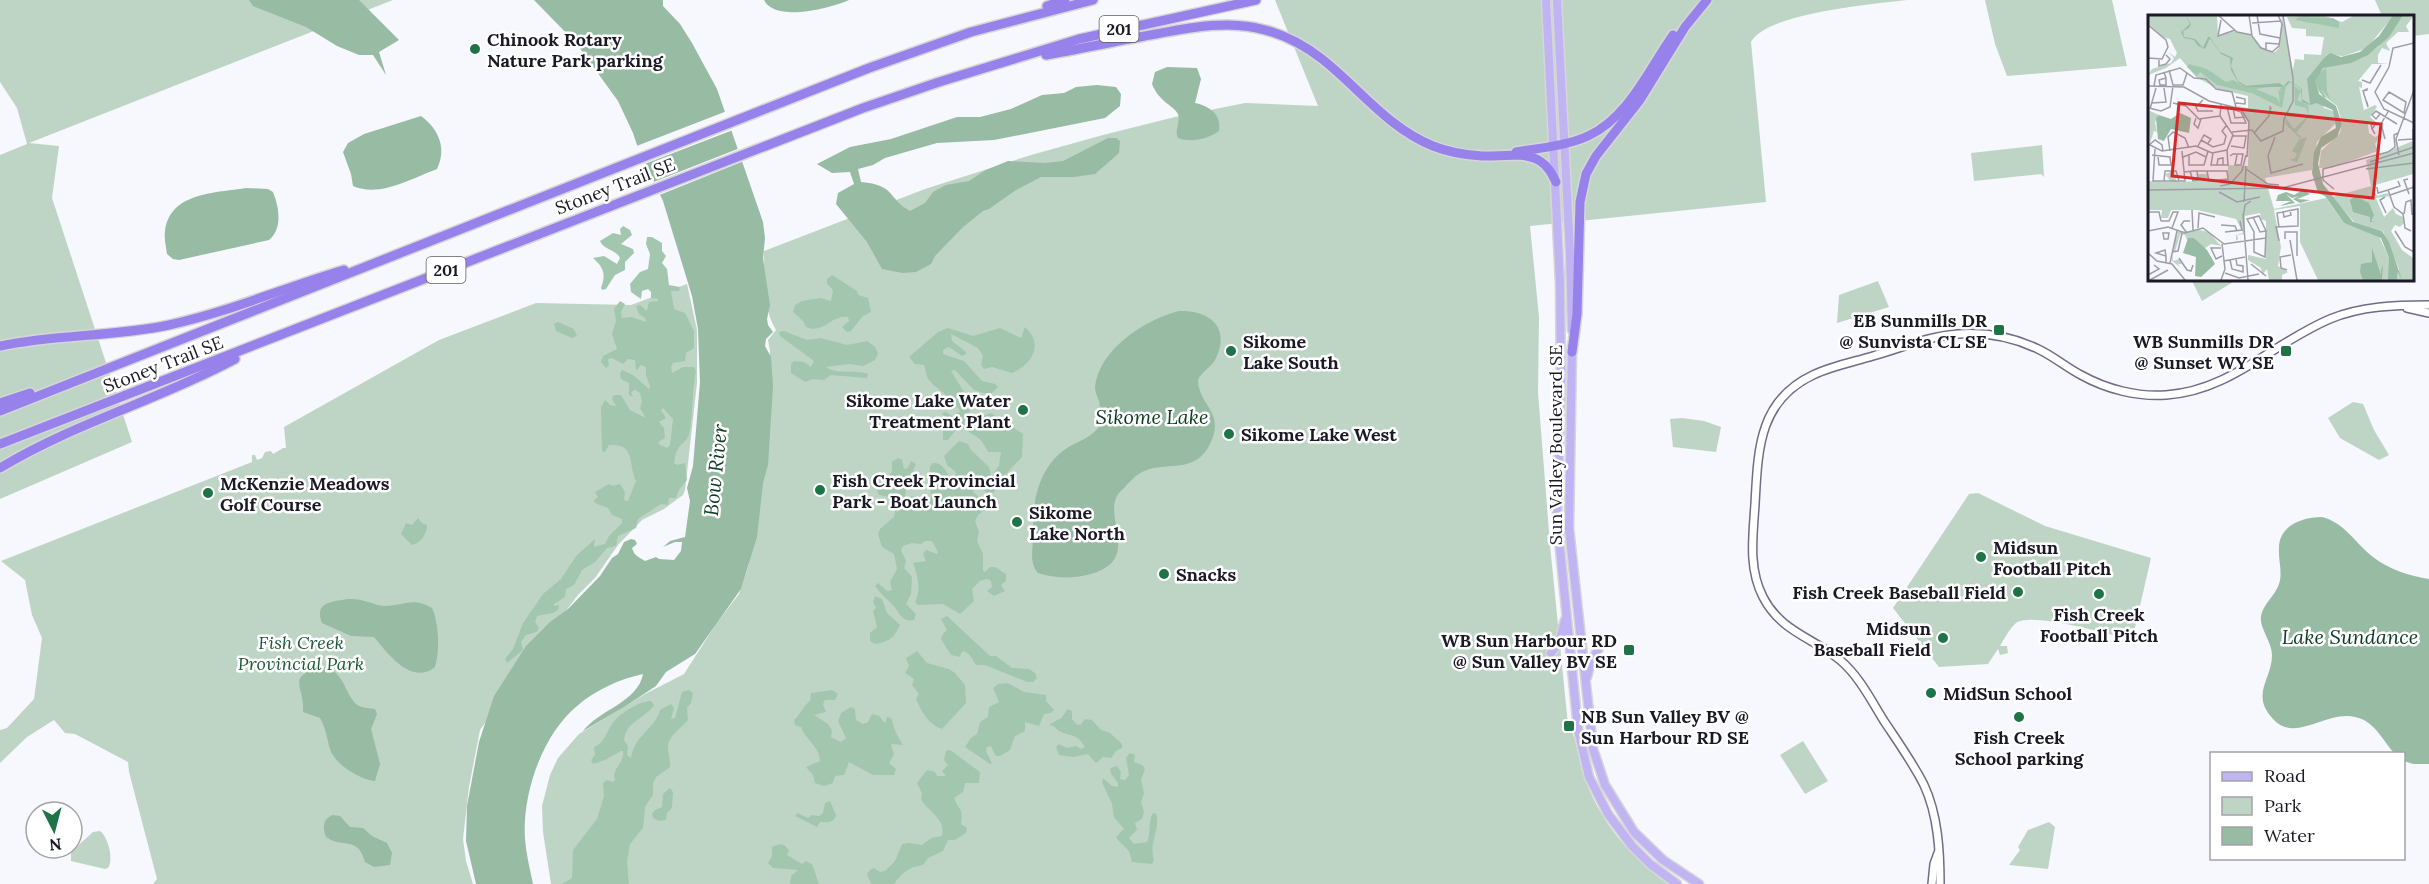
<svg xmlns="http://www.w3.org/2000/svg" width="2429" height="884" font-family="Lora,serif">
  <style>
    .green { fill: #bed5c5 }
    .forest { fill: #a2c7ae; fill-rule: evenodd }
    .water { fill: #97bba3 }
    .pier { fill: #f7f7fe }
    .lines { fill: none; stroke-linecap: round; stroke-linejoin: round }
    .minor-casing { stroke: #706c8a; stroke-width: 10 }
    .major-casing { stroke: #d6d6d8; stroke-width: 11 }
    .highway-casing { stroke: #d6d6d8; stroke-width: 12 }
    .minor { stroke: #fff; stroke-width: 7 }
    .major { stroke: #c1b4f3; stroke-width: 8 }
    .highway { stroke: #9782eb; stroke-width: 9 }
    .poi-dot { fill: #1e7446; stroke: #fff; stroke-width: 2 }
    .labels { text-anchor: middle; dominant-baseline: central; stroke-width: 5; stroke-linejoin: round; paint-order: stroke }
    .shield { fill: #fff; stroke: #5f5e66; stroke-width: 1.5 }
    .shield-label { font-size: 16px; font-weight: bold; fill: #1b1925 }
    .poi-label { font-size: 18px; font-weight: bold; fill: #1b1925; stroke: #fff; text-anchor: start }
    .street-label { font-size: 18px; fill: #1b1925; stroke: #fff }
    .park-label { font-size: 18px; font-style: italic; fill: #1d5837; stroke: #fff }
    .water-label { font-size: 20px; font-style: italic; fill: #0e3b22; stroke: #fff }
    .inset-road { fill: none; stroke: #9f9ea7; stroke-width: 1.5 }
    .view { fill: #d62828; fill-opacity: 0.15; stroke: #d62828; stroke-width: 3 }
    .inset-edge { fill: none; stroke: #1b1925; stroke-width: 3 }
  </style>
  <rect width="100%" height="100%" fill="#f7f7fe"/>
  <!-- green -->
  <g class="green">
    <path d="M0,0H393L29,143L59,146L52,198L132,442L0,499V155L27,144L17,108L0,82Z"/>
    <path d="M1275,0H1907C1875,4 1766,13 1751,42L1766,202L1530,226L1539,317L1538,392L1550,545L1568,725C1578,739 1578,758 1583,774C1599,820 1629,856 1668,884H551L543,832L542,806L550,775L558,758L579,734L645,694L684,674L716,624L739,594L749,564L770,351L768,340L776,330C763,309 763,277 764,251L925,189L1031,155L1103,135L1175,117L1245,103L1318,106Z"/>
    <path d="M1985,0H2112L2127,66L2007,76L1995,44Z"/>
    <path d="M2375,0H2429V34L2413,36L2412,16H2382Z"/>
    <path d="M2042,145L2044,177L2041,174L1974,181L1971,153Z"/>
    <path d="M2191,279H2238L2202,301Z"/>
    <path d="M1878,281L1889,307L1837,323L1839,295Z"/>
    <path d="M687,284L697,330V383L685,490L683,495L664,509L642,520L618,545L595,578L578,595L549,633L480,730L469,787L463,839L466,861L473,884H153L157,879L129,772L128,762L75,734L65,733L54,720L27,737L0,763V730L7,728L34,699L42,638L32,615L25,580L1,561L252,462V455H255L257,460L262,458L265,452L271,451L273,454L283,448H286L284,427L439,340L536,303L631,305Z"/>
    <path d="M2353,402L2363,404L2374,430L2389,455L2379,460L2340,438L2328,418Z"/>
    <path d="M1682,418L1704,421L1721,427L1716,452L1673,447L1670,419Z"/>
    <path d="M1978,493L2045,526L2151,558L2133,636L2125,634L2124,638C2104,633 2032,612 2016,623C2010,628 2004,639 2000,646H2007L2008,653L2000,655L1998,649L1988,664L1939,667L1893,608L1969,494Z"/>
    <path d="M1803,741L1828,781L1805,794L1780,755Z"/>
    <path d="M2049,822L2055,827L2048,869L2009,865L2020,850L2018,847L2028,830Z"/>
    <path d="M100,831C108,837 114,859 108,868L105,869L71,861V852L93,832Z"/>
  </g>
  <!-- forest -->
  <g class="forest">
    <path d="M623,226L630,230L632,235L621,244L633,249L634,253L625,262V270L615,275L606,289L602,290L601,288C606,274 604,268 593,258L604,256L617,264L620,258C616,249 603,250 600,241L613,233L621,235L620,229Z"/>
    <path d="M647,237H652L662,243V251L666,256L662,263L667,269L669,285L680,287L679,291H671L674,309L685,313L694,331V348L686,353L685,361L673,363L671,367L672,373L683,367H694L696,371C692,391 693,410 690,430C688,442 683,441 678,449C675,453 675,459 674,463L677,465L685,463L687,480L679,490L676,498H669L668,505L661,504L638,519L636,528L618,536L616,546L607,548L595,562L582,570L574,585L566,589L565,597L554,604V606L559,605L558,610L553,613L537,616L535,622L539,628L537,632L526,635L521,642L523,650L507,663L505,659L513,649L523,623L543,594L561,579L576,556L595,539L594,547L605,544L609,536L622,523V519L612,515L608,508L595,503L594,500L598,497L595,492L609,484L613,486L620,484L625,492L624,500L628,501L636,481C628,465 636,443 609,445L605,452L602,451L601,407L605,400L610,405L616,406L612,399L614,395H621L630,410L646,418L640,408L642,401L640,393L635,390L631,392L633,397L629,395V383L621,379L620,373L622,370L633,375L649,389L650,386L646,375V367L641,365L636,371L635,360L628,359L623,364L612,358L608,359L609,365L606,368L601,362L603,356L617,349L612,334L616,321L614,309L620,301L625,304L621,312L622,318L631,317L646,322L645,318L639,314L636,306L640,305L647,311L649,302L658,301V299L651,298V292L648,289L642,291L641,299L631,292L630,284L640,272L648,269L650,254L646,244ZM663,408L673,419L670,445L667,448L660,445L658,442L665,438L664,428L659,422L666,418L661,410Z"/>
    <path d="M832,275L857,291L858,295L868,298L871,312L863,316L851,331L847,332L842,327L849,321L848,317C831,314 824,335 806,327L803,321L793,312L795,305L802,301L820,298L831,301L833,290L827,284V279Z"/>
    <path d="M558,322L574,329L577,336L572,338L556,331L554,324Z"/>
    <path d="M1025,327C1044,344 1033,364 1012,373L992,367L984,369L981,365L983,356L978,348L951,334L952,341L966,352V354L962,356L949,347L943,350V354L964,361L982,381L995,384L998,387L990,395L974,390L955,370L951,371L964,392L981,399V402L972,407L964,423L972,428H981L983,416L991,413L1023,434L1022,457L1006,474L999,477L994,473L999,465L1001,452H988C981,435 973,436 959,426L948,440H943V430L948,422L942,413L946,412L953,417L960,411C954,398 938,391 929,380C926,376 926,370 924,365L915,364L909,357L938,332L948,328L973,336L1000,328L1021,338Z"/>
    <path d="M784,331L807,340L821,338L847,345L867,341L875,347L878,353L875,360L863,366L849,364L826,367C836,375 855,369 868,374L867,378L831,375L824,380L813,379L805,382L791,373V364L794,361L804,362L811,367L814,361L780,336L779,332Z"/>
    <path d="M959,441L968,444L971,450L989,467L995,492L989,494L978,486L974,488L973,492L979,497L985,510L978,515L975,521L979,532L977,541L983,554V570L985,572L990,567H995L1006,574V581L1001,585L1005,591L994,596L987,591L992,587L991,581L987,579L980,581L972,589L974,601L960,614L943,604L918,605L915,602C922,588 917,575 913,563L926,561L923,554L926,550L937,554L938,552L932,541H925L921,544L912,543L903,546L901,550L906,561L904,568L912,577L911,594L906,604L916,614L914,620C900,622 900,612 892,604C886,598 880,593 875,586L878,583L887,591L892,590L890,582L897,569L894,554L882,547L878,534L880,529L894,517L895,512L891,497L879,495L877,491L880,485L885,483L891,487L895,485L888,477L892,471V462L898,458L902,460L904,469L908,468L911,461L916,464L906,488L905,500L907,501L911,496L930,499L932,495L930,491L935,481L933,478H929L930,466L933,463C943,463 946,471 950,478H955L956,472L947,465L944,456Z"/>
    <path d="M418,518L422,523L427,525C427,534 421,543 412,545L401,534L406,523L412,525Z"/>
    <path d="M875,596L882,599L887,613L900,625C894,638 889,642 875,644L870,641V633L877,627L873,611L876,608L873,602Z"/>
    <path d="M947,616L990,656H996L1012,668L1029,669L1035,673L1037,678L1033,682H1027L985,665H976L969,654L964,651L961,653L960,657L951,655L941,639L942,635L947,630L941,619Z"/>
    <path d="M917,651L927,663L949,669L955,673L965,685L966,703L942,729C929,725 921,711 916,699L919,694L912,685L914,679L905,673L909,666L906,658Z"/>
    <path d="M1008,683L1024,692L1046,695V701L1054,710L1051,713L1044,714L1039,726L1025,722V731L1015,736L1010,750L1000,756H996L991,746L987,747L986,751L992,763L990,764L965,747L971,738L977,734L980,722L988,717L989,707L999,702L993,688L998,684Z"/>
    <path d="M689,690L693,693L691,703L687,708L688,720C681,729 668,735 668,748C668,755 671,760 670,767L656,777L653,783V795L645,807L643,828L630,844L627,862L629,884H562L572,878L573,850L597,819L604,796L603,783L607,780L613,782L615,780C611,769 625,763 623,751H621L605,760L593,764L591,760L595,755L594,747C607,742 607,727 617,718C624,711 641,701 651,701L654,705C645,719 627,720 624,740L628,746L627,755L631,758C635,734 655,729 660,710L671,704L674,708L671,719L675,718L682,692Z"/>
    <path d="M832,690L838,694L835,700H825L823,704L826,712L814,715L828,724L832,730L831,737L841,742L846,738L838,721L841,713L851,707L855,709L856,720L863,724L868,722L872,714L879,716L885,723L887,717L891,718L896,733L903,745L891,744L894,755L889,763L896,769L894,775H873L849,762L844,775L835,776L833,783L824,786L815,783L813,775L806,767L820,761C820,747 805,739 801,727L795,725L794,720C801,714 802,707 810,701L811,693Z"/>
    <path d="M1068,709L1072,711V719L1076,724L1080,725L1085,719L1092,720L1101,730L1110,733L1122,744V748L1116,751L1111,758L1103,757L1096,763L1088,754L1073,757L1059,755L1056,747L1059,744L1067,748L1076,746L1081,749L1085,747C1077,734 1074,737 1061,732C1055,729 1056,726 1049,725L1061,718Z"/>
    <path d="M950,750L980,772L979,783H965L963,792L954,798C960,813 963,806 961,824L967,828L966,833L955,840H948L943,851L928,858L923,865C908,867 902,873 894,884H871L867,874L870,870L874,868L880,872L885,871L895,861L902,844L909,843L922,845L931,838L942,836C946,818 928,812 921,799L922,793L917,783L927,770L935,772L937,776H946L942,771L948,765L944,760L946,751Z"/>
    <path d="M1130,753L1135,755L1134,762L1142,765L1145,769L1141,780L1144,793L1141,802L1144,812L1142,819L1135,823L1137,830L1129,838L1134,844L1147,842C1151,833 1148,824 1152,814L1156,813C1161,829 1148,843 1154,860L1152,864L1132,862L1129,851L1117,839L1116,837L1124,829L1114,817L1112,804L1102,782L1103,778L1112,786L1118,787V783L1111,774L1110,768L1117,766L1121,772L1120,779L1125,780L1129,775L1126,758Z"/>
    <path d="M670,788L673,792L672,808L667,813L666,820L659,821L653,818L652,814L655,810L662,807L663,794Z"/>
    <path d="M830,801L836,815C834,824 826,822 820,822L817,827L795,816L798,813L808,818L812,815L819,816L823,813L825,803Z"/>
    <path d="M780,844L784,845L789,850L787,855L802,864L806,861L812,864L819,884H790L791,876L798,870L773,868L768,863L772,856V847Z"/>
  </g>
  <!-- water -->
  <g class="water">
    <path d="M249,0H359L399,40L379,52L386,75L373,55H359L337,46L306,27L253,6Z"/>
    <path d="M534,0H663V6L680,24L692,43L717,89L763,222L765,238L763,259L770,305L767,319L768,325L773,332L766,339L765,346L771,357L773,386L768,465L763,483L757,537L741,589L695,654L666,672L656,686L624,707L583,731C599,710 638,702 643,674C620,679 595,690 577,706C542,735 522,794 525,839C526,854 530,869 533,884H476L466,841L467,806L479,742L494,696L526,646L550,622L568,609L600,576L612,558L618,554L624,542L631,539L635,540L637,544L632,548C635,557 638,556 645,561L656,557L659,559L674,560L681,551L682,542H675L663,547L670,541L685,537L690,501L687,488L693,466L700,382L698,329L692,296L663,201L638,148L633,133L618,101L576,43Z"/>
    <path d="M764,0H849C831,8 775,23 764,0Z"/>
    <path d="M1167,67L1197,68L1201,79L1195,103C1209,106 1222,114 1219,131C1208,139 1191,143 1178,138C1174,130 1181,122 1178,114C1173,105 1159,102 1152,84L1155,72Z"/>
    <path d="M1097,85L1116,87L1121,94L1120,106L1105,118L994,140L937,143L885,158L873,165L858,169L861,182C896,185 887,198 910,211L925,203L933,192L946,185L969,181L986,170L1008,161L1045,163L1063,161L1108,138H1116L1120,141L1119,153L1095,174L1074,177H1041L1016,190L989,209L983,211L963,227L935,256L931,264L916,272L903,273L882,269L867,242L836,204L838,193L854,184L850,172L832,173L817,164L850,147L891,139L957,117H980L1011,109L1042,95L1064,93L1076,87Z"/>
    <path d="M421,116C439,129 447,149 437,169C412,178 380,198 353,186L351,174L343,152L348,143L364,134Z"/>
    <path d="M246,188L268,189L273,192C279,207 283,228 269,240L179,260L173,259L167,254C166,247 164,238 165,231C170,192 216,193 246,188Z"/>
    <path d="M1179,311C1208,310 1231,326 1216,358C1212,367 1202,371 1198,380C1198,405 1226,412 1210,444C1195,475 1168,460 1142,472C1135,475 1128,484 1122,490C1096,512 1148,561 1087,575C1072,579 1053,578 1038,573C1029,563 1033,549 1033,537C1032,504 1037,468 1067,448C1078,441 1089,439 1098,428C1100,421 1101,409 1099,401C1097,396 1095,392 1095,387C1099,349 1146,319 1179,311Z"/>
    <path d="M2322,517C2345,523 2355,543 2373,557C2388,569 2410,576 2429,579V764H2413L2404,761V754L2394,753C2384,742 2378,728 2364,720C2330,703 2298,746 2273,719C2250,694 2272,680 2272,655C2272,642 2259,628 2261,616C2263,604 2275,596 2279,584C2283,572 2278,560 2279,548C2279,525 2303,517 2322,517Z"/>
    <path d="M348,599C364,598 375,606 385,606C406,605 413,597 432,608C439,623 440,652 435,667C412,686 388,654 374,637L351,636L322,623C314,602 331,602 348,599Z"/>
    <path d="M324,667C345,673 343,690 356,704C360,708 369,708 375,709L377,714L371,729L380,764L375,781C361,780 335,765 330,749C327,739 326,728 320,718L303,712C305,685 284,676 324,667Z"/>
    <path d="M333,815L340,816L350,827L363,828L372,836L387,843L392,853L390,865L374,867L365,862C358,835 343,849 326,837C323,828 322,819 333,815Z"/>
  </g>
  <!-- pier -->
  <g class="pier">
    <path d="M727,111L733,130L642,165L634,147Z"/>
    <path d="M740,148L744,161L657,196L651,183Z"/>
  </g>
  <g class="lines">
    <defs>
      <g id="minor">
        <path d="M2407,308L2429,313"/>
        <path d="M1932,884L1934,864L1938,853"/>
        <path d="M1940,884C1940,851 1938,815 1924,785C1913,763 1898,742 1884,721C1871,700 1859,676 1840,660C1812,637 1781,632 1763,597C1748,568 1753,536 1755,504C1758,451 1758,401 1813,375C1832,366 1853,362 1873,356C1901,348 1929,336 1958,334C1985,332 2013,337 2038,349C2053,356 2066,367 2081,375C2106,389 2137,397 2166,395C2230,391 2273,343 2330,319C2361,306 2396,305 2429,305"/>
      </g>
      <g id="major">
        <path d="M1546,0L1560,283L1561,380L1557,519L1578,729L1589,777L1608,814L1632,846L1650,864L1677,884"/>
        <path d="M1557,0L1570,253L1572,330"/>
        <path d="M1572,346L1569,528L1593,749L1605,785L1634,832L1663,860L1699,884"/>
        <path d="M1551,653L1559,643L1565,620"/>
        <path d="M1587,677L1591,661L1599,648"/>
      </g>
      <g id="highway">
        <path d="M1047,6L1065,0"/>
        <path d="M1046,55C1079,49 1112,42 1145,36C1213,23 1263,13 1322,59C1359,88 1388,128 1433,146C1448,152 1465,155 1482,156C1499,157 1524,151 1540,161C1548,166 1552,174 1556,182"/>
        <path d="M1516,152C1539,148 1566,146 1588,136C1628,118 1649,69 1673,35"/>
        <path d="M0,346C56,334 113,337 169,325C229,312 286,287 344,270"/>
        <path d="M1572,352L1577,314L1580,202L1586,174L1596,156L1640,100L1685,27L1707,0"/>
        <path d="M0,403L30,393"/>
        <path d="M0,411L869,68L971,32L1093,0"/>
        <path d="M0,444L863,108L939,82L1079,39L1256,0"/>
        <path d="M0,468C74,423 159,400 235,359"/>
      </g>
    </defs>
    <!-- minor casing -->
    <use href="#minor" class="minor-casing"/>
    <!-- major casing -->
    <use href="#major" class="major-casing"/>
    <!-- highway casing -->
    <use href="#highway" class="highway-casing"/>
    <!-- minor -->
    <use href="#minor" class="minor"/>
    <!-- major -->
    <use href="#major" class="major"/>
    <!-- highway -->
    <use href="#highway" class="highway"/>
  </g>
  <!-- markers -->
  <g class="poi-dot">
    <circle cx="475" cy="49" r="6"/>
    <rect x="1993" y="324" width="12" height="12" rx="3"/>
    <circle cx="1231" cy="351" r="6"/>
    <rect x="2280" y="345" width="12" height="12" rx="3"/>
    <circle cx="1023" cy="410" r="6"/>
    <circle cx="1229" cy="434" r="6"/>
    <circle cx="820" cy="490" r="6"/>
    <circle cx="208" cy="493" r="6"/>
    <circle cx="1017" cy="522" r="6"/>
    <circle cx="1981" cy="557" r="6"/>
    <circle cx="1164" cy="574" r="6"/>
    <circle cx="2018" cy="592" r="6"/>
    <circle cx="2099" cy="594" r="6"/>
    <circle cx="1943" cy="638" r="6"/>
    <rect x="1623" y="644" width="12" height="12" rx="3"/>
    <circle cx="1931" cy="693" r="6"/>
    <circle cx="2019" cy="717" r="6"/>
    <rect x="1563" y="720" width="12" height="12" rx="3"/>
  </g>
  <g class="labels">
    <!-- shield labels -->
    <g class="shield">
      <rect x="1099.5" y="16" width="39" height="26" rx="4.5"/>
      <rect x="426.5" y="257" width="39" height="26" rx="4.5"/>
    </g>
    <g class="shield-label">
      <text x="1119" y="29">201</text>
      <text x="446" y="270">201</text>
    </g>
    <!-- poi labels -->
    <g class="poi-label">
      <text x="487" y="39">Chinook Rotary<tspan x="487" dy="21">Nature Park parking</tspan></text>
      <text x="1987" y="320" text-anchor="end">EB Sunmills DR<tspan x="1987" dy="21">@ Sunvista CL SE</tspan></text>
      <text x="1243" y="341">Sikome<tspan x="1243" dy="21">Lake South</tspan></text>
      <text x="2274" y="341" text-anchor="end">WB Sunmills DR<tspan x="2274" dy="21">@ Sunset WY SE</tspan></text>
      <text x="1011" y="400" text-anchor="end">Sikome Lake Water<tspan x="1011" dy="21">Treatment Plant</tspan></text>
      <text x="1241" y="434">Sikome Lake West</text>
      <text x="832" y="480">Fish Creek Provincial<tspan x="832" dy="21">Park - Boat Launch</tspan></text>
      <text x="220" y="483">McKenzie Meadows<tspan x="220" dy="21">Golf Course</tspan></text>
      <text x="1029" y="512">Sikome<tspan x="1029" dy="21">Lake North</tspan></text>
      <text x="1993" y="547">Midsun<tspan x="1993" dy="21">Football Pitch</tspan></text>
      <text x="1176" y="574">Snacks</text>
      <text x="2006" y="592" text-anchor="end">Fish Creek Baseball Field</text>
      <text x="2099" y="614" text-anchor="middle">Fish Creek<tspan x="2099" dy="21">Football Pitch</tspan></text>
      <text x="1931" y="628" text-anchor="end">Midsun<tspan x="1931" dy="21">Baseball Field</tspan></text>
      <text x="1617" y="640" text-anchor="end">WB Sun Harbour RD<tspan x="1617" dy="21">@ Sun Valley BV SE</tspan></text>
      <text x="1943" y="693">MidSun School</text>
      <text x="1581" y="716">NB Sun Valley BV @<tspan x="1581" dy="21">Sun Harbour RD SE</tspan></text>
      <text x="2019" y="737" text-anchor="middle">Fish Creek<tspan x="2019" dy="21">School parking</tspan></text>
    </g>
    <!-- street labels -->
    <g class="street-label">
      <text transform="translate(615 186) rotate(-21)">Stoney Trail SE</text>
      <text transform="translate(163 364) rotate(-21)">Stoney Trail SE</text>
      <text transform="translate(1555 445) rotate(-90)">Sun Valley Boulevard SE</text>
    </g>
    <!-- park labels -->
    <g class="park-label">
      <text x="301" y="642">Fish Creek<tspan x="301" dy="21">Provincial Park</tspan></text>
    </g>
    <!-- water labels -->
    <g class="water-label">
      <text x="1152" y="416">Sikome Lake</text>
      <text transform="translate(715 470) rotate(-84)">Bow River</text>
      <text x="2350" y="636">Lake Sundance</text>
    </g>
  </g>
  <!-- overview -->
  <g transform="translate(2148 15)">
    <rect width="266" height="266" fill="#f7f7fe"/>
    <path d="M0,0H69L70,21L87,16L103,20L111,31L127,37L131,33L134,0L145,55L147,44L156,45V39L173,40L176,22L158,21V14L144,13L139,2L174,0L194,7L207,0H246L219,33L196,41L180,40L162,61L176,93L186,96L187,109L169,127L164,155L117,163L126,194L178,183L196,208L231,221L241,243V265H170L152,227V191L126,195L133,232L130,251L140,257L134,260V265H121L119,254L114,260L113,253L100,245V240L118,244V206L113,204L112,198L97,201V219L89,220L90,224L88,226V220L95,218L88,204L49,195H23L20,203H13L14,195H0V166L23,167L17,159L26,156L29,167L49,166V159H59L61,165L80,164V150L100,151L101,109L89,91L100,93V81L70,74L48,62L32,43L18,53L0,60L4,54L23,48L26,43L20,37L27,42L29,38L22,24L14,22L0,9ZM255,0L265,2L258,11L261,17H250L238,28L242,36L234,33L230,40V48L241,49H224L210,66L214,67V73L211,72L216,95L227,90L229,92L222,102L228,107L220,109L221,118L227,122L234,118L227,129L230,136L183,153H171L173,136L192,118L194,107L189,91L168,75L166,63L176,52L215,42L230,32ZM0,95L11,100L7,107L9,117L6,116L2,128ZM265,126V159L224,171L229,181L239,178L242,181L228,183L236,202L245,193L248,199L255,202L256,208L252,212L247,210L243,216L254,235L265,243V265H249L251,254L235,216L207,208L184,182L223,171L218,145ZM51,215L61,217L73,231L63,229L56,234L46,223L39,225L37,220L32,219L27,237H25V246L32,244L34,249H30L32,252L24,246L26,226L30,219L28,217Z" fill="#bed5c5"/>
    <path d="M151,2L185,3L191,7V13L147,5ZM41,49L59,54L78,67L85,65L97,72L113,70L129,71L108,74L129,83L132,89L130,74L133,77L132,73L138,71L134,93L104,78L69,70L52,57L49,61L39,52ZM178,53L179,77L183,85L173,74L178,83L175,82L167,68L168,61ZM146,71L153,76L149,85L160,90L161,99L168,101L169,104L162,100L148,118L153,121L152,124L159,122L149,147L142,145L147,143L149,139L144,136L152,123L138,110L137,102L146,114L161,100L158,93L147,90Z" fill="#a2c7ae"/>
    <path d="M37,0L43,9L41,13L35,16L36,22L47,24L55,33L60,22H62L72,37L85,43L83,51L90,66L98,71L131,68L136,71L140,66L143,67L154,74V84L162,89L159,64L176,43L182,38L193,42L212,37L231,21L245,0H255L241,22L220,40L203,48L175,53L167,66L171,79L188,91L194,109L189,122L173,133L170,149L175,169L205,207L234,216L241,227L254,265L250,257L249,265H240L241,243L233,223L196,208L177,181L170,178L164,158L166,137L173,122L188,113L185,95L168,88L162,90L154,87L153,74L142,67L138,71L134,72H97L90,67L83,55L82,43L73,39L62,23L57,34L50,31L46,25L36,23L33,17L42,9ZM32,98L43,103L41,118L23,114L16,126L10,124L8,103L11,100L23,104ZM155,175L162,179L149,184L162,185L152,188L145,184L151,181L144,183L138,179L147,188L132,191L143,186H128L130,180L138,177L146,180ZM207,181L221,188L226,200L223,206L227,207H222V202L205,197L202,185ZM40,223H46L59,235L67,249L53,262L47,261L48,242L35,238ZM224,233L233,260V255L235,250L234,265H215L212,257L213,249L224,247Z" fill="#97bba3"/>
    <path class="inset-road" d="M70,0L89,17L104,20M101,0L104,21L113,33L124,37L131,31L134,9L130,0M109,0L112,19L132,23M73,5L70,21L87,15M104,8L133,6M0,10L18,25L20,32L14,44L0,43M266,28L245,33L241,52L227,77L236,94L266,108M118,35V28L131,29M11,45V51L18,49L22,44L18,40M21,55L25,70H35L39,58M16,57L18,63L11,65L12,70H18V63M214,65L222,68L233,50M0,71L36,72L61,86L93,94L101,107L99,142M6,71L8,60L32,53L46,63L58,64L68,74L84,77L88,92M215,76L219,74V75L215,76L220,92L219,87M241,77L258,87L256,98L235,85ZM88,82L97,84V89L88,88M55,85L48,92L50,96H65M4,88L18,87L16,73M25,88L38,91L51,104L72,101M79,92L93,97L98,108H83ZM1,93L13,96L22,92L25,71M85,93L87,103L97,102M2,94L8,73M232,99L228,104L224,100L228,96L249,109M48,103L46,109L50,113L53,104M224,114L223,109L227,110L224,114L227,119M84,117L104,115L113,126L135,116L136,104L145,86V63L135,0M106,118L121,101V99L122,98V96L123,93L122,92V98M127,122L120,141L123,158L155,149M237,124L233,109L241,95M53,125L65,132L76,129L78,121L74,116L78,111M250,125L265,124V114M0,129L14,136L48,131L64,138L79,135L85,120L72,101L73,89M1,130L7,125L14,130L15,136M50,131L56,120L63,124L60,128M83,131L96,133L98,121H85M7,134L5,166H37L34,136M22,136L20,122L25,117L37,123L41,133M65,138L63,150H80L79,135M4,140L22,142L23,150H11L10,142M41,140V150H56L60,136M251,140L248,124L266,75M82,141L85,139H95L93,150H87L89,140M35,142L48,137L58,142M222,147L266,132M69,150L70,144L75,143V150M98,154L120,169L131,170M218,154L266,148M42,156L45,166L50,165L49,156M36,157L45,156H79L80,164L61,166L59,156M260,164L256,165L261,179M16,166L17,156H28L31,166M72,171L82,169L94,156L98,140M229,172L230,178L240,175L252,171L250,166M186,174L175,165V154L240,137L247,132L246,120L250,118M0,175L134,173L266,138M240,175L246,192L255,199L257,213L263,216M71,177L89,187L112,182M242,180L266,172M237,182L232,185L238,198M96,187L98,151M44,195L45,215M135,196L136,202L143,200L142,195M0,197H11L13,206M95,199L100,265M256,199L258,187L263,185L264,200M111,201L118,216L117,242L106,237V217L99,204ZM105,202L112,217L118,216M95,203L97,190L103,186M13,206H21L25,197H30L24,213M73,210L87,211L89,216M131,212L129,198L150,194V211L128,212L131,226M50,213L51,198L67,202M0,216L20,212L37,218L55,213L76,229L118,223M247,216L257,232L266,237M77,217L94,215L92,206M15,218H21L20,224H16ZM39,218L33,210L36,206H42M137,224V217H149V241M142,225L149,265M73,233H63L68,244L74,241M24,237L30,236L34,218M0,238L9,246L24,249L37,265M31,243L39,255L43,256L45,250M82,245L84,254L95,257V251L89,250L88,244M76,246L97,242M18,247V241L8,238L17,235L18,241M22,248L29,216M103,249L118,261M139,255L133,253L132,242L143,240M77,258L91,263L111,259M0,260L11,254L6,250M2,265L20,255M73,265L77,254L74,229"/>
    <path class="view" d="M31,88L233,109L225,183L24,161Z"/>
    <rect width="266" height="266" class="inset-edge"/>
  </g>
  <!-- legend -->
  <rect x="2210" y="752" width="195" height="108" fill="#ffffff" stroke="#a4a3a8" stroke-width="1.5"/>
  <rect x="2222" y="772" width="30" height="9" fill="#c1b4f3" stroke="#a4a3a8" stroke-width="1.5"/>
  <text x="2264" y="782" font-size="18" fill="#1b1925">Road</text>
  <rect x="2222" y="797" width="30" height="18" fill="#bed5c5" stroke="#a4a3a8" stroke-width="1.5"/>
  <text x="2264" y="812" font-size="18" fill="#1b1925">Park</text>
  <rect x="2222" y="827" width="30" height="18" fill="#97bba3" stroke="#a4a3a8" stroke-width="1.5"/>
  <text x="2264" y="842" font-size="18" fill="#1b1925">Water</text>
  <!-- north arrow -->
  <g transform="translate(54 830) rotate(174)"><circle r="28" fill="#ffffff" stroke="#a4a3a8" stroke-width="1.5"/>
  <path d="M0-4.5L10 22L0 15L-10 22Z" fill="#1e7446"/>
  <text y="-9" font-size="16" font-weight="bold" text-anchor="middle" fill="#1b1925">N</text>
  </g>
</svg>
